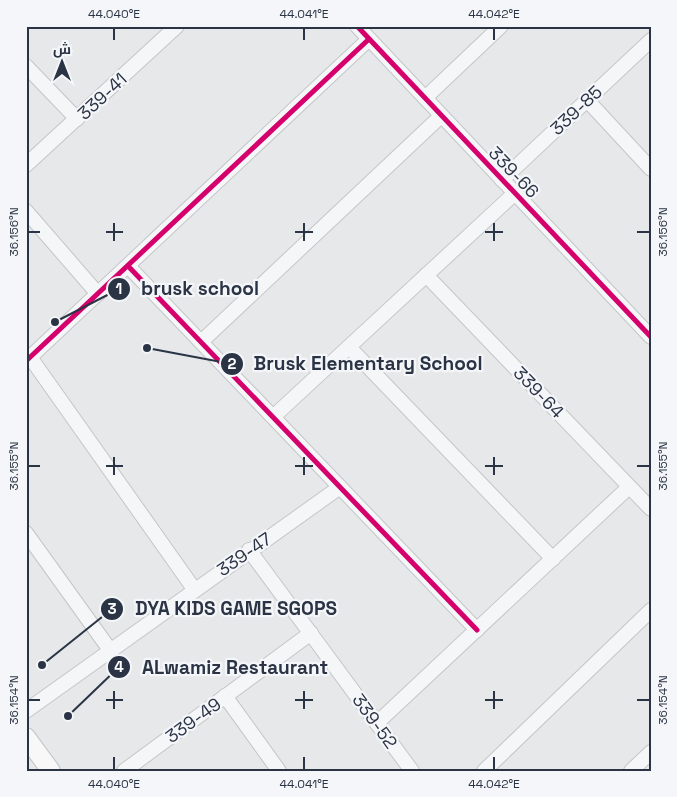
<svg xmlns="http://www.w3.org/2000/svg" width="677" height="797" font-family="'Space Grotesk',Cairo,sans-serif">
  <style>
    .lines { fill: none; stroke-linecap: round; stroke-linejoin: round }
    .minor-casing { stroke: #c4c6c8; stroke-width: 16 }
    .major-casing { stroke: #c2c5c8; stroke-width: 20 }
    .minor { stroke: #f5f6f7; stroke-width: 14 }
    .major { stroke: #f8f8f8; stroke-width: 18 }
    .cycleway-casing { stroke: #f4f6f9; stroke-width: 8 }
    .cycleway { stroke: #d6006c; stroke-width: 5 }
    .ticks { fill: none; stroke: #2b3445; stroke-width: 2 }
    .labels { text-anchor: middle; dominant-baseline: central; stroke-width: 4.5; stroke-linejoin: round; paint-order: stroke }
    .street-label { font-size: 18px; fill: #2b3445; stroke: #f4f6f9 }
    .leader { fill: none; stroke: #2b3445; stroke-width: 2 }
    .callout-dot { fill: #2b3445; stroke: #f4f6f9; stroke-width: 2 }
    .mark-label { font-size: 15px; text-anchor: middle; font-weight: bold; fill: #fff }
    .callout-label { font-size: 19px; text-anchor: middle; font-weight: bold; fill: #2b3445; stroke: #f4f6f9; stroke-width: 4.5; stroke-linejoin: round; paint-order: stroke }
    .neatline { fill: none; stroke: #2b3445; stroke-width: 2 }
    .ticks-label { font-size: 12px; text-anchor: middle; fill: #2b3445 }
  </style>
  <rect width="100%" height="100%" fill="#e6e8ea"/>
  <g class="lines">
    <defs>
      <g id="minor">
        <path d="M357,26L651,337"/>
        <path d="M26,66L77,119"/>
        <path d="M425,98L501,26"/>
        <path d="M587,100L651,169"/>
        <path d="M26,165L177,26"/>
        <path d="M502,180L651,40"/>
        <path d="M26,211L98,294"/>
        <path d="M128,266L477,630"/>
        <path d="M426,275L651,509"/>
        <path d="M201,342L441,116"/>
        <path d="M349,347L553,559"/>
        <path d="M30,357L194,589"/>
        <path d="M26,361L369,39"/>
        <path d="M273,417L515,193"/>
        <path d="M26,533L110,650"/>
        <path d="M249,550L412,771"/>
        <path d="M225,696L279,771"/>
        <path d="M26,711L340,487"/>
        <path d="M377,723L629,487"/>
        <path d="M124,771L311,633"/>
        <path d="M484,771L651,610"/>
        <path d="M631,771L651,752"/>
      </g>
      <path id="major" d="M26,737L51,771"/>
    </defs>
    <!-- minor casing -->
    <use href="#minor" class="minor-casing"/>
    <!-- major casing -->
    <use href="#major" class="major-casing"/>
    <!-- minor -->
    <use href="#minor" class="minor"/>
    <!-- major -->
    <use href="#major" class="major"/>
    <defs>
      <g id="cycleway">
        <path d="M357,26L651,337"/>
        <path d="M128,266L477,630"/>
        <path d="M26,361L369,39"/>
      </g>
    </defs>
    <!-- cycleway casing -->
    <use href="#cycleway" class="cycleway-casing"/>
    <!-- cycleway -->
    <use href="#cycleway" class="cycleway"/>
  </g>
  <!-- ticks -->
  <path class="ticks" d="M114,28V40M304,28V40M494,28V40M114,223V241M304,223V241M494,223V241M28,232H40M106,232H123M295,232H313M485,232H503M637,232H650M114,457V475M304,457V475M494,457V475M28,466H40M106,466H123M295,466H313M485,466H503M637,466H650M114,691V709M304,691V709M494,691V709M28,700H40M106,700H123M295,700H313M485,700H503M637,700H650M114,757V770M304,757V770M494,757V770"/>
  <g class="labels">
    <!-- street labels -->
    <g class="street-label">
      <text transform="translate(102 96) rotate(-43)">339-41</text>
      <text transform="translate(576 110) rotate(-43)">339-85</text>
      <text transform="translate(514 172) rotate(46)">339-66</text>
      <text transform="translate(539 392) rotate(46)">339-64</text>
      <text transform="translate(244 554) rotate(-35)">339-47</text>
      <text transform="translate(193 720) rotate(-36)">339-49</text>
      <text transform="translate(375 721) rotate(54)">339-52</text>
    </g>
  </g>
  <!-- callouts -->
  <path class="leader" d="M55 322L119 289M147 348L232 364M42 665L112 609M68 716L119 667"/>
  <g class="callout-dot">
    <circle cx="55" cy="322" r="5"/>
    <circle cx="147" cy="348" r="5"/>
    <circle cx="42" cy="665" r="5"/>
    <circle cx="68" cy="716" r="5"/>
    <circle cx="119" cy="289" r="12"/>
    <circle cx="232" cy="364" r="12"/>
    <circle cx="112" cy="609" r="12"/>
    <circle cx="119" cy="667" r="12"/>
  </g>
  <g class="mark-label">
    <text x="119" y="294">1</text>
    <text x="232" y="369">2</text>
    <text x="112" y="614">3</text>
    <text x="119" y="672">4</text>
  </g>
  <g class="callout-label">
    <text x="200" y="295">brusk school</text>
    <text x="368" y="370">Brusk Elementary School</text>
    <text x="236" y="615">DYA KIDS GAME SGOPS</text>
    <text x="235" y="674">ALwamiz Restaurant</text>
  </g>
  <!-- border -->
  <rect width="677" height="797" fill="none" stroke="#f4f6f9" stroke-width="55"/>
  <!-- north arrow -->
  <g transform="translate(62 62)" stroke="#f4f6f9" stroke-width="4" paint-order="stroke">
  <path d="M0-4L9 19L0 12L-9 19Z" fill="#2b3445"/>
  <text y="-8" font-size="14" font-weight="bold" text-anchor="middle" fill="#2b3445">ش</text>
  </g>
  <rect x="28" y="28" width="622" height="742" class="neatline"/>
  <g class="ticks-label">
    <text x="114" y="18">44.040°E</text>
    <text x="304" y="18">44.041°E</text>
    <text x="494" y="18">44.042°E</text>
    <text transform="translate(14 232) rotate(-90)" y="4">36.156°N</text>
    <text transform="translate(663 232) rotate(-90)" y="4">36.156°N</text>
    <text transform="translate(14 466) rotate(-90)" y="4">36.155°N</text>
    <text transform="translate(663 466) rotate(-90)" y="4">36.155°N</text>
    <text transform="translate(14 700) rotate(-90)" y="4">36.154°N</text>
    <text transform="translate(663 700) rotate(-90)" y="4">36.154°N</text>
    <text x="114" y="788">44.040°E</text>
    <text x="304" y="788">44.041°E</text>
    <text x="494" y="788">44.042°E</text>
  </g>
</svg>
